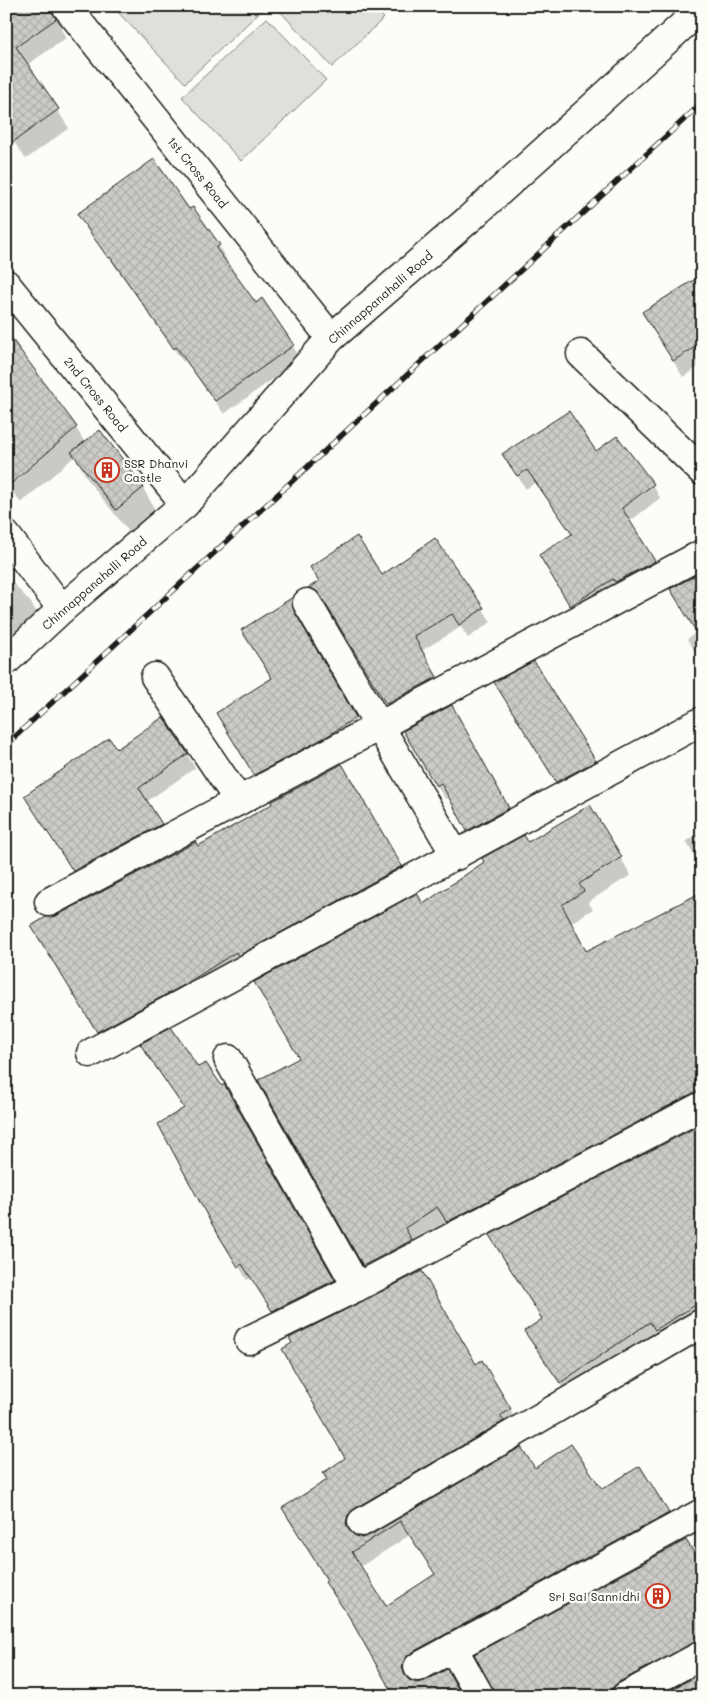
<svg xmlns="http://www.w3.org/2000/svg" width="708" height="1702" font-family="Mali,sans-serif">
  <style>
    .pitch { fill: #e0dfdb; stroke: #7e7e7c }
    .shadow { fill: #0003; fill-rule: evenodd }
    .building { fill: url(#building-cross-hatch); stroke: #1c1c1c; fill-rule: evenodd }
    .lines { fill: none; stroke-linecap: round; stroke-linejoin: round }
    .minor-casing { stroke: #1c1c1c; stroke-width: 31 }
    .tertiary-casing { stroke: #1c1c1c; stroke-width: 31 }
    .minor { stroke: #fdfcf7; stroke-width: 28 }
    .tertiary { stroke: #fdfcf7; stroke-width: 28 }
    .rail-casing { stroke: #1c1c1c; stroke-width: 5.5 }
    .rail { stroke: #fdfcf7; stroke-width: 4; stroke-dasharray: 11; stroke-linecap: butt }
    .labels { text-anchor: middle; dominant-baseline: central; stroke-width: 4.5; stroke-linejoin: round; paint-order: stroke }
    .street-label { font-size: 12px; fill: #1c1c1c; stroke: #fdfcf7 }
    .poi-label { font-size: 12px; fill: #1c1c1c; stroke: #fdfcf7; text-anchor: start }
  </style>
  <defs>
    <pattern id="building-cross-hatch" width="8" height="8" patternUnits="userSpaceOnUse" patternTransform="scale(1.25)"><rect width="8" height="8" fill="#cccbc8"/><path d="M0 0l8 8M0 8l8-8" fill="none" stroke="#afaeab"/></pattern>
  </defs>
  <rect width="100%" height="100%" fill="#fdfcf7"/>
  <filter id="ink" filterUnits="userSpaceOnUse"><feTurbulence type="fractalNoise" baseFrequency=".02" numOctaves="2"/><feDisplacementMap in="SourceGraphic" scale="10" xChannelSelector="R" yChannelSelector="G"/><feConvolveMatrix kernelMatrix="1 2 1 2 8 2 1 2 1" color-interpolation-filters="sRGB"/></filter>
  <g filter="url(#ink)">
    <!-- pitch -->
    <g class="pitch">
      <path d="M117,6H266L185,83L115,9Z"/>
      <path d="M282,6H373L384,18L332,67L278,9Z"/>
      <path d="M267,18L326,80L241,161L182,97Z"/>
    </g>
    <!-- shadow -->
    <g class="shadow">
      <path d="M6,6H55L63,19L61,29L66,38L27,65L69,128L26,159L6,131Z"/>
      <path d="M192,208L219,246L227,260L225,262L256,305L262,300L301,359L224,414L185,360L183,362L78,214L189,211Z"/>
      <path d="M702,276V365L683,377L653,329Z"/>
      <path d="M76,428L85,443L143,488L159,517L134,538L89,482L75,456L21,503L6,483Z"/>
      <path d="M596,453L653,485L660,498L629,522L661,575L578,619L548,569L573,536L536,482L526,489L512,468Z"/>
      <path d="M6,575L31,603L43,623L6,655Z"/>
      <path d="M381,577L483,609L491,622L468,638L461,627L421,651L444,692L396,718L330,609L324,604L317,601L309,588Z"/>
      <path d="M702,577V663L687,639L697,632Z"/>
      <path d="M292,599L300,612L301,626L363,731L263,788L226,727L273,679Z"/>
      <path d="M507,702L595,761L606,781L569,801Z"/>
      <path d="M460,720L516,822L476,844L450,797L445,799L412,745Z"/>
      <path d="M117,751L187,754L195,768L146,802L169,838L82,885L34,811Z"/>
      <path d="M341,765L412,887L109,1051L44,946L57,917L198,848Z"/>
      <path d="M589,807L631,875L588,902L593,909L571,923L586,953L702,894V1111L374,1283L260,1081L300,1058L423,906Z"/>
      <path d="M702,832V870L686,841Z"/>
      <path d="M150,1058L198,1069L221,1088L224,1086L342,1295L281,1325L251,1278L247,1280L220,1235L184,1109Z"/>
      <path d="M702,1129V1327L572,1402L525,1332L542,1320L502,1255Z"/>
      <path d="M482,1362L518,1424L356,1530L354,1537L363,1539L370,1537L521,1449L534,1470L602,1490L639,1467L676,1528L413,1673L410,1682L461,1696H394L356,1627L326,1582L328,1581V1481ZM410,1535L436,1575L385,1608L360,1567Z"/>
      <path d="M702,1550V1662L640,1696H498Z"/>
    </g>
    <!-- building -->
    <g class="building">
      <path d="M6,6H51L56,19L16,47L59,109L6,147Z"/>
      <path d="M154,159L189,209L193,207L220,245L216,248L256,303L262,298L294,345L215,401L176,347L174,349L110,257L108,258L77,214Z"/>
      <path d="M702,275V343L673,361L642,312Z"/>
      <path d="M6,331L77,427L6,488Z"/>
      <path d="M569,411L596,451L617,436L654,484L622,508L655,561L615,582L613,579L570,606L539,555L572,534L527,470L517,476L502,454Z"/>
      <path d="M100,430L144,487L116,510L71,452Z"/>
      <path d="M357,536L382,575L435,538L484,608L459,625L452,614L414,636L437,677L386,704L320,595L315,590L308,588L319,581L310,567Z"/>
      <path d="M702,572V641L670,589Z"/>
      <path d="M293,597L294,611L356,717L326,737L254,775L216,713L272,678L241,630Z"/>
      <path d="M534,661L596,761L556,782L494,682Z"/>
      <path d="M452,705L509,808L467,831L441,783L436,786L403,731Z"/>
      <path d="M163,717L188,754L139,788L162,824L73,871L24,796L109,738L117,749Z"/>
      <path d="M342,764L402,866L238,956L236,952L184,985L97,1032L31,926L46,917L56,916L196,842L198,846L272,804L271,802Z"/>
      <path d="M590,805L622,857L579,884L584,891L562,905L586,951L702,892V1091L695,1092L447,1222L437,1207L405,1228L412,1240L363,1266L258,1080L299,1058L254,982L417,893L423,904L484,862L482,858L524,835L528,842Z"/>
      <path d="M171,1027L198,1067L206,1063L222,1086L224,1084L335,1280L272,1311L242,1264L238,1267L210,1221L158,1124L184,1108L140,1044Z"/>
      <path d="M702,1124V1301L655,1330L650,1322L560,1383L524,1331L542,1319L489,1235Z"/>
      <path d="M422,1271L476,1364L482,1360L511,1409L500,1416L504,1421L354,1509L348,1515L346,1523L349,1530L354,1535L362,1538L370,1535L521,1447L535,1468L571,1444L602,1489L640,1466L669,1513L411,1653L405,1658L402,1667L405,1675L409,1680L417,1683L425,1681L447,1669L462,1696H394L348,1615L325,1582L327,1580L282,1508L327,1480L323,1473L345,1458L282,1349L292,1343L289,1338ZM400,1521L435,1574L386,1606L352,1552Z"/>
      <path d="M686,1540L702,1565V1639L619,1682L612,1688L610,1696H496L474,1654Z"/>
      <path d="M702,1673V1696H659Z"/>
    </g>
    <g class="lines">
      <defs>
        <g id="minor">
          <path d="M66,6L331,338"/>
          <path d="M6,284L185,504"/>
          <path d="M581,354L702,471"/>
          <path d="M6,535L62,609"/>
          <path d="M307,603L456,856"/>
          <path d="M155,677L239,801"/>
          <path d="M49,902L702,554"/>
          <path d="M91,1053L702,721"/>
          <path d="M228,1059L357,1287L702,1106"/>
          <path d="M249,1340L357,1287"/>
          <path d="M362,1522L702,1323"/>
          <path d="M453,1648L480,1696"/>
          <path d="M418,1667L702,1513"/>
          <path d="M626,1696L702,1655"/>
        </g>
        <path id="tertiary" d="M6,661L62,609L185,504L331,338L469,219L702,8"/>
      </defs>
      <!-- minor casing -->
      <use href="#minor" class="minor-casing"/>
      <!-- tertiary casing -->
      <use href="#tertiary" class="tertiary-casing"/>
      <!-- minor -->
      <use href="#minor" class="minor"/>
      <!-- tertiary -->
      <use href="#tertiary" class="tertiary"/>
      <defs>
        <path id="rail" d="M6,745L702,103"/>
      </defs>
      <!-- rail casing -->
      <use href="#rail" class="rail-casing"/>
      <!-- rail -->
      <use href="#rail" class="rail"/>
    </g>
  </g>
  <!-- icons -->
  <defs>
    <symbol id="building-ring" viewBox="-11 -11 22 22"><circle r="9.5" fill="#fdfcf7" stroke="#c8321e" stroke-width="1.5"/><path d="M-4-6H4V6H1V3H-1V6H-4ZM-2.5-4.3h1.7v1.8h-1.7ZM.8-4.3h1.7v1.8H.8ZM-2.5-1h1.7V.8h-1.7ZM.8-1h1.7V.8H.8Z" fill="#c8321e"/></symbol>
  </defs>
  <g fill-rule="evenodd">
    <use href="#building-ring" x="93" y="456" width="28" height="28"/>
    <use href="#building-ring" x="644" y="1582" width="28" height="28"/>
  </g>
  <g class="labels">
    <!-- street labels -->
    <g class="street-label">
      <text transform="translate(198 172) rotate(51)">1st Cross Road</text>
      <text transform="translate(380 297) rotate(-41)">Chinnappanahalli Road</text>
      <text transform="translate(96 394) rotate(51)">2nd Cross Road</text>
      <text transform="translate(94 583) rotate(-41)">Chinnappanahalli Road</text>
    </g>
    <!-- poi labels -->
    <g class="poi-label">
      <text x="124" y="463">SSR Dhanvi<tspan x="124" dy="14">Castle</tspan></text>
      <text x="640" y="1596" text-anchor="end">Sri Sai Sannidhi</text>
    </g>
  </g>
  <!-- margin -->
  <rect width="708" height="1702" fill="none" stroke="#fdfcf7" stroke-width="25"/>
  <rect x="12" y="12" width="683" height="1677" fill="none" stroke="#1c1c1c" stroke-width="2" filter="url(#ink)"/>
</svg>
